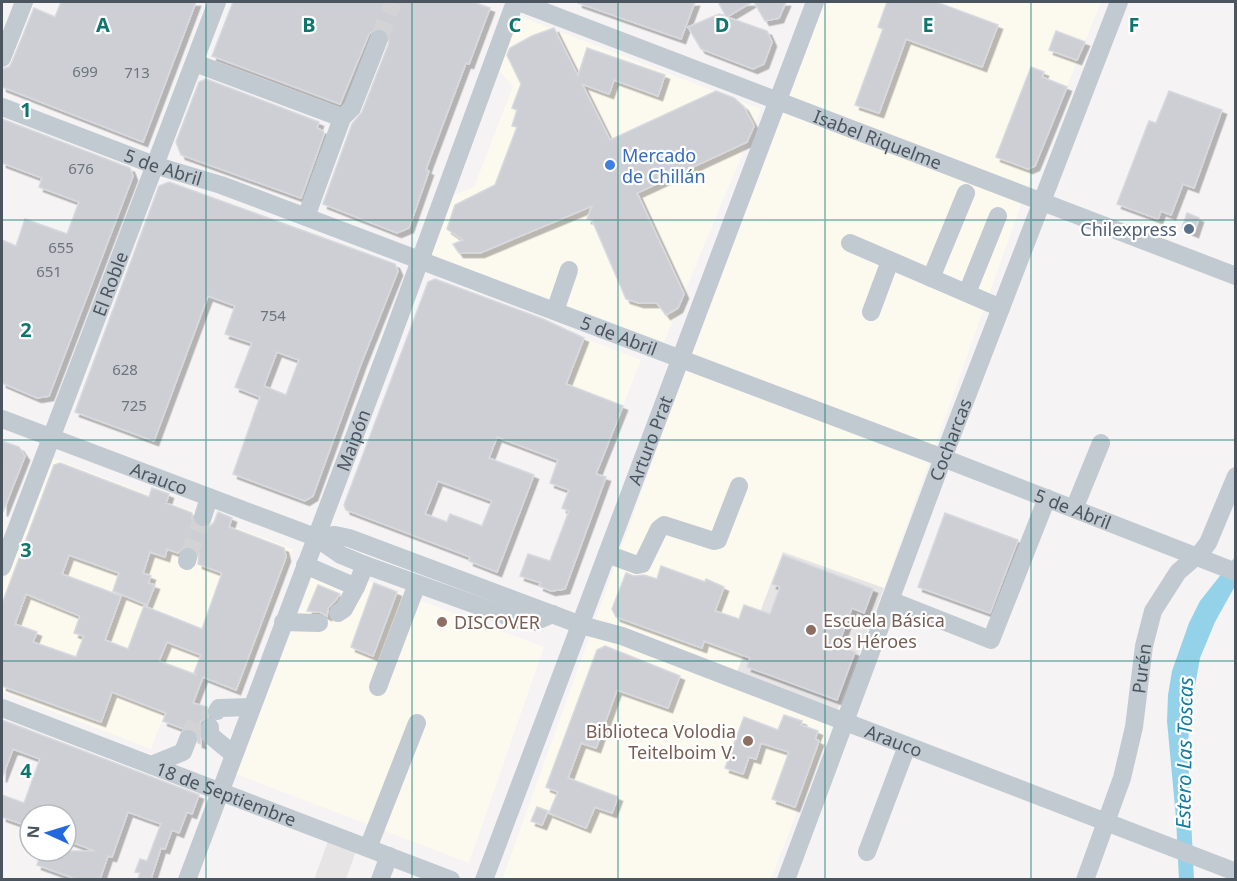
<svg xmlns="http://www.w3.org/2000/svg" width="1237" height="881" font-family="'Noto Sans',sans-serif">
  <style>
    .commercial { fill: #fcf9ef }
    .education { fill: #e6e4e5 }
    .water { fill: #94d2ea }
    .building { fill: #cdcfd5; stroke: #d7d9de; stroke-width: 1.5; fill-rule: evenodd; filter: url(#shadow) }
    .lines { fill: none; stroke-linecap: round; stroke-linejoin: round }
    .minor-tunnel { stroke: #d3d3d6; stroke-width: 18; stroke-dasharray: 18 9; stroke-linecap: butt }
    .minor { stroke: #c1c9d1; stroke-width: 18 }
    .grid { fill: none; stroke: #0f766e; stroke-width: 1.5; stroke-opacity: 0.55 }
    .shop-dot { fill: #3f7fe0; stroke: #fff; stroke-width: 2 }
    .service-dot { fill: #5c6f8a; stroke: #fff; stroke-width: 2 }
    .education-dot { fill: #8d6e63; stroke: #fff; stroke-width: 2 }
    .labels { text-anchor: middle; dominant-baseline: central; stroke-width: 4.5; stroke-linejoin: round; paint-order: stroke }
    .number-label { font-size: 15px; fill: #6c747d }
    .street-label { font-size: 18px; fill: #4b5560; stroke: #fff }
    .shop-label { font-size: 18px; fill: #366cbe; stroke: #fff; text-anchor: start }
    .service-label { font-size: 18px; fill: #4e5e75; stroke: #fff; text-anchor: end }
    .education-label { font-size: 18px; fill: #785e54; stroke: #fff; text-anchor: start }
    .water-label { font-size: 20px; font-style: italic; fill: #137ca3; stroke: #fff }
    .grid-label { font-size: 20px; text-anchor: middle; font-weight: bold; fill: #0f766e; stroke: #fff; stroke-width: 4.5; stroke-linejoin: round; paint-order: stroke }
  </style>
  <defs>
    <filter id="shadow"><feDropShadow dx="4.5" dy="4.5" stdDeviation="0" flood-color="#0004"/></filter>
  </defs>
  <rect width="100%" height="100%" fill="#f5f3f3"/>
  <!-- commercial -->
  <g class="commercial">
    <path d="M820,2H1101L1035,166L884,588L771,879L502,880L785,92Z"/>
    <path d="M514,14L761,109L664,342L426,253L448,197L474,187L513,86L495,66Z"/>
    <path d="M584,338L641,360L623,406L566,384Z"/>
    <path d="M50,457L293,549L239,692L181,670L151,749L2,692V587Z"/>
    <path d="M318,562L544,647L469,863L236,774Z"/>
  </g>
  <!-- education -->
  <g class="education">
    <path d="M783,552L884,588L838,709L737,672Z"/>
    <path d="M328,841L356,851L346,879L314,880Z"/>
  </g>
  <!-- water -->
  <path class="water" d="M1235,557V586L1215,622L1200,658L1189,720L1188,758L1194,879L1179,880L1176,818L1167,721L1168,695L1172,671L1189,623L1200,601Z"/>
  <!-- building -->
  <g class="building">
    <path d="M61,2H196L143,142L2,87V69L9,67L12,62L34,8L55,17Z"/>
    <path d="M233,2H473L490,8L469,64L466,63L428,164L426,170L429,171L409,228L397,233L323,204L352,124L362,112L389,43L388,32L384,29L378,28L369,34L340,104L212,56Z"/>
    <path d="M578,2H695L681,39L578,3Z"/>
    <path d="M718,2H752L727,17L767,31L772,42L764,64L753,69L701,49L688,27L719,14L726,16Z"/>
    <path d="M754,2H786L779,18L765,21Z"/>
    <path d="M887,2H936L998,25L982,67L906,39L879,113L855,105L883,29L878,27Z"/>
    <path d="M554,28L578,76L587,48L665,75L658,96L614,80L609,94L582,84L610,140L716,91L734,98L744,107L754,126L747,142L637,193L684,294L678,308L666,315L657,303H639L626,299L592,220L587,219L592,206L480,253H459L453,244L463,240L447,229L455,205L495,185L517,127L512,126L517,110L512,108L521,84L507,55L510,48L532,36Z"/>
    <path d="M1056,31L1085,42L1077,60L1049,50Z"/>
    <path d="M1031,67L1044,72L1042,77L1067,87L1035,166L1028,169L996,157Z"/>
    <path d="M206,79L319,122L317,128L323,131L324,134L301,198L181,155L176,142L199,82Z"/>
    <path d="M1169,91L1222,110L1194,188L1183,184L1171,215L1161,211L1158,219L1117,204L1149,121L1156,123Z"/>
    <path d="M2,119L130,168L133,176L49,396L37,398L2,383V240L16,246L25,219L67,234L79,202L39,187L42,178L2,163Z"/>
    <path d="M169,182L395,264L398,271L361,364L313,496L305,501L233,474L260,397L235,387L252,343L225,334L235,306L208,296L154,441L75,412L159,186ZM277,352L299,360L286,395L264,386Z"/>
    <path d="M1187,213L1199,218L1194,233L1182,228Z"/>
    <path d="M435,279L543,319L584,338L566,384L623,406L596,474L606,477L565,589L551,591L539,586L541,583L520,576L528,554L550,561L569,511L562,508L569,490L550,483L558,460L497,437L489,458L534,475L497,572L469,561L470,557L346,510L344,505L428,282ZM438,481L492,501L482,526L450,514L447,522L425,514Z"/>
    <path d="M2,441L19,447L25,456L3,512Z"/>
    <path d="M60,463L149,497L152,488L169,494L166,503L192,513V520L199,528H205L210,526L214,522L218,512L232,518L229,527L284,548L286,557L236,690L203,677L193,703L207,707V716L201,721L199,726L201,744L198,743L197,732L193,729H184L163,721L166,713L112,692L101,722L2,686V604L54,465ZM185,546L196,549L199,554L198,564L222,573L202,629L144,606L128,649L105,640L121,596L62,574L69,555L119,573L113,591L147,605L155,585L148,583L151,576L143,573L150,552L165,557L167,549L178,553ZM26,594L80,616L74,633L84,636L76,657L33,642L37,632L15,624ZM167,642L201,655L194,673L197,675L159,661Z"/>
    <path d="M945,513L1018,540L990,613L918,587Z"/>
    <path d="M783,555L873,589L864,613L852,608L838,646L855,652L837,700L747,667L750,658L704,641L702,648L616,617L612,609L626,573L634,576L644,575L657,579L661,566L705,582L706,579L724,587L715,611L739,619L744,605L770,614L780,587L772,584Z"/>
    <path d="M374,583L397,592L373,656L351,647Z"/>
    <path d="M318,585L340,594L335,601L328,608L327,616L320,612L307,611Z"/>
    <path d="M605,646L680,676L668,708L617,690L596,748L581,743L568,778L618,797L612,813L595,807L586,828L549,813L558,792L546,787L597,650Z"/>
    <path d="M784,715L802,721L801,725L818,731L815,739L819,741L795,807L772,799L789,752L761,743L756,759L749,757L743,774L725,768L744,717L778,730Z"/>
    <path d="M2,720L199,795L192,814L187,812L179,833L172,830L165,849L161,848L151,879H138L140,873L135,872L140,859L147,861L161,824L128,812L112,857L108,856L100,879H76L37,865L42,851H95L66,840V815H30V827L2,817V795L24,803L40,759L13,749L2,778Z"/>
    <path d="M537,807L548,811L542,825L531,821Z"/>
  </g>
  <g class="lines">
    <!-- minor-tunnel -->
    <g class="minor-tunnel">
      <path d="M379,39L393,2"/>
      <path d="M188,557L203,517"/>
      <path d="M188,739L197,720L210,718"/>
    </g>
    <!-- minor -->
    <g class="minor">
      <path id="s1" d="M519,2L1236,276"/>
      <path d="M2,58L24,2"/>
      <path d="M195,63L342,118L306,217"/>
      <path id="s2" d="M2,107L154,165L221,185L943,458L1236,572"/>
      <path d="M342,118L352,108L379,39"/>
      <path d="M850,243L1001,308"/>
      <path d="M931,278L966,193"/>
      <path d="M967,293L998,216"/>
      <path d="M555,311L569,270"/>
      <path d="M871,312L890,261"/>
      <path id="s3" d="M2,419L315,537L341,555L365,565L518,620L534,622L553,614"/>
      <path d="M1074,509L1101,443"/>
      <path d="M203,517L209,497"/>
      <path id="s4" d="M315,537L335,535L349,538L581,625L622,636L1236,872"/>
      <path d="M607,554L637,565L642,564L659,529L664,525L714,541L718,540L739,486"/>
      <path d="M187,561L188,557"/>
      <path d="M305,565L356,587L365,565"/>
      <path id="s5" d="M2,567L217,2"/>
      <path d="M890,600L991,640L1047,498"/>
      <path d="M338,613L344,609L356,587"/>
      <path d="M283,622L319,623"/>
      <path d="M378,687L417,584"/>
      <path id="s6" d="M2,708L451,880"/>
      <path d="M217,711L219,708L251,707"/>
      <path d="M210,727V735L233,754"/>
      <path d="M151,765L183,752L188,739"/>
      <path d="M368,848L417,723"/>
      <path d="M867,852L907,746"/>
      <path id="s7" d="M187,880L390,342L515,2"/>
      <path d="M380,880L389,856"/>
      <path id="s8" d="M484,880L815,2"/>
      <path id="s9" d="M786,880L943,458L1119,2"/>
      <path id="s10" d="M1085,880L1122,778L1134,727L1144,646L1153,611L1178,572L1201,552L1208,543L1236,476"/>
    </g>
  </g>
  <!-- grid -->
  <path class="grid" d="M206,2V880M412,2V880M618,2V880M825,2V880M1031,2V880M2,220H1236M2,440H1236M2,661H1236"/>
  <!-- markers -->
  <circle class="shop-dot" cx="610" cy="165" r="6"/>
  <circle class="service-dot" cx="1189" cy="229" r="6"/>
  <g class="education-dot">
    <circle cx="442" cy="622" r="6"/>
    <circle cx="811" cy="630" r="6"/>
    <circle cx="748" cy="741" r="6"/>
  </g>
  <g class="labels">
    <!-- number labels -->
    <g class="number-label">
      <text x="85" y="71">699</text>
      <text x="137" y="72">713</text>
      <text x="81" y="168">676</text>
      <text x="61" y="247">655</text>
      <text x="49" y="271">651</text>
      <text x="273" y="315">754</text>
      <text x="125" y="369">628</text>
      <text x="134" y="405">725</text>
    </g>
    <!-- street labels -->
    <g class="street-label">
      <text stroke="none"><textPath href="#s1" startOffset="384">Isabel Riquelme</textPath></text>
      <text stroke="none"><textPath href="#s2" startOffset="172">5 de Abril</textPath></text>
      <text stroke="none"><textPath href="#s5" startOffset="303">El Roble</textPath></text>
      <text stroke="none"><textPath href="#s2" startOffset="658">5 de Abril</textPath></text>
      <text stroke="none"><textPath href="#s8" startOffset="470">Arturo Prat</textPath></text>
      <text stroke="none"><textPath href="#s9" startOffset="470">Cocharcas</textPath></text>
      <text stroke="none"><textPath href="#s7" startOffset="470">Maipón</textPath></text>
      <text stroke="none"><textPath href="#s3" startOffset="168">Arauco</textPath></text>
      <text stroke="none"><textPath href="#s2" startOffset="1144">5 de Abril</textPath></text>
      <text stroke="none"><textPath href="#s10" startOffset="220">Purén</textPath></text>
      <text stroke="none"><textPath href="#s4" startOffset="616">Arauco</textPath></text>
      <text stroke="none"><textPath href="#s6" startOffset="240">18 de Septiembre</textPath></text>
    </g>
    <!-- shop labels -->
    <g class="shop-label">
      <text x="622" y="155">Mercado<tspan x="622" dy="21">de Chillán</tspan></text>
    </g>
    <!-- service labels -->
    <g class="service-label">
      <text x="1177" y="229">Chilexpress</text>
    </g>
    <!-- education labels -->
    <g class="education-label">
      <text x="823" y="620">Escuela Básica<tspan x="823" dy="21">Los Héroes</tspan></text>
      <text x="454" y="622">DISCOVER</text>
      <text x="736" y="731" text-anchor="end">Biblioteca Volodia<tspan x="736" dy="21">Teitelboim V.</tspan></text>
    </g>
    <!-- water labels -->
    <g class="water-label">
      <text transform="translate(1184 753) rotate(-89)">Estero Las Toscas</text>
    </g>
  </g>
  <g class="grid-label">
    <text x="103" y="32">A</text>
    <text x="309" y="32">B</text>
    <text x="515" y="32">C</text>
    <text x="722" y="32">D</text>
    <text x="928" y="32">E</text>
    <text x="1134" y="32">F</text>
    <text x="26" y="117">1</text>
    <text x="26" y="337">2</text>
    <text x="26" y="557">3</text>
    <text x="26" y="778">4</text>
  </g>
  <!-- border -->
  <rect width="1237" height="881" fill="none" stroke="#4b5560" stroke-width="6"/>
  <!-- north arrow -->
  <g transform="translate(48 833) rotate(274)"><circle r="28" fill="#ffffff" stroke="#b7bbbf" stroke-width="1.5"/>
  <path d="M0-4.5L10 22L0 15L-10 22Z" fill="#2369de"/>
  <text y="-9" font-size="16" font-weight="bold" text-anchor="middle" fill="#4b5560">N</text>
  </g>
</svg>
